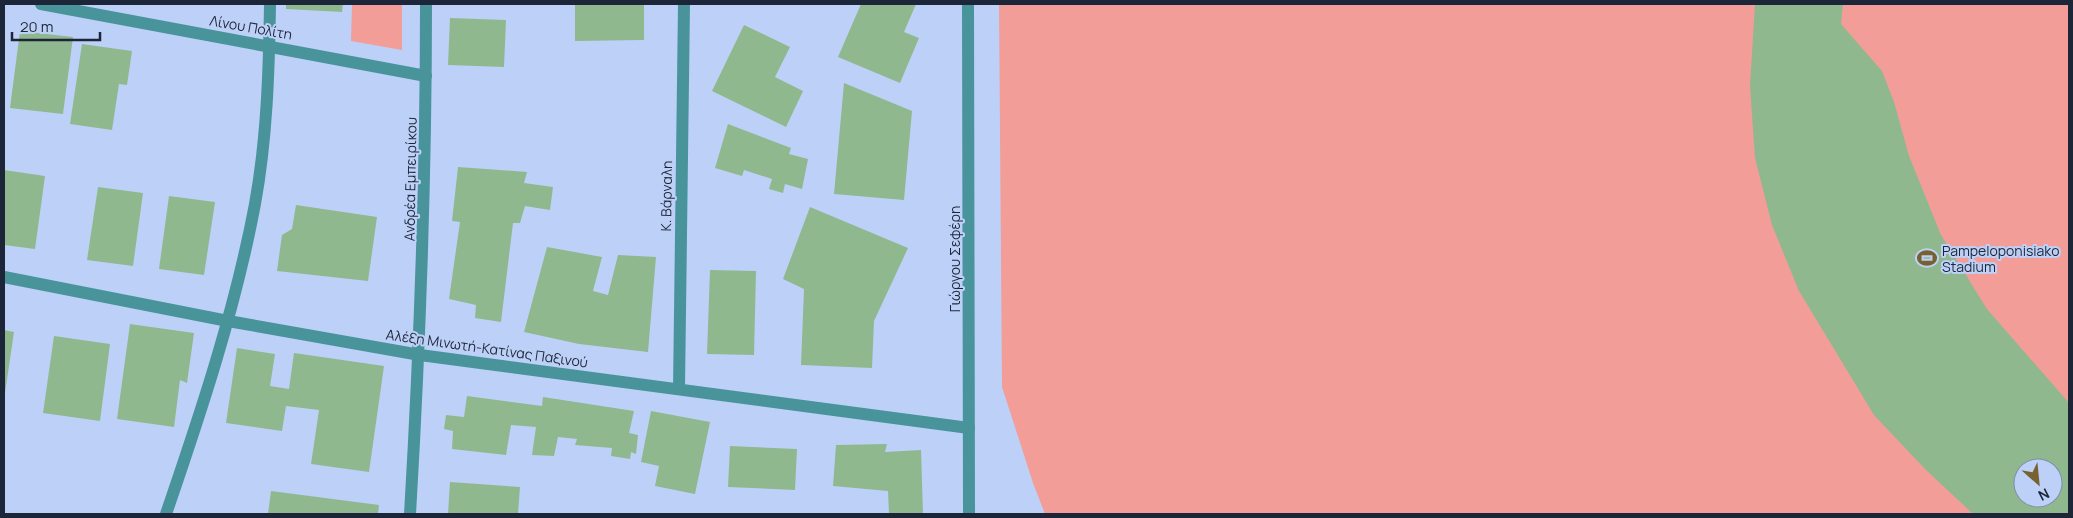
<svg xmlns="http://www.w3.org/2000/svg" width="2073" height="518" font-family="Manrope,sans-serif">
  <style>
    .green { fill: #f29d98; fill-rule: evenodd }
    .building { fill: #90b88e; fill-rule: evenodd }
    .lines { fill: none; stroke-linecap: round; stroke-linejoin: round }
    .service { stroke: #49949b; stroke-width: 12 }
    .minor { stroke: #49949b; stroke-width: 12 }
    .labels { text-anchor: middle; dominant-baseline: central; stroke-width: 4; stroke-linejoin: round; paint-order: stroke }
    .street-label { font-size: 14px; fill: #1d2638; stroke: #bdd1f8 }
    .poi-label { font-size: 14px; fill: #1d2638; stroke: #bdd1f8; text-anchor: start }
  </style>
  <rect width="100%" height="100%" fill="#bdd1f8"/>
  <!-- green -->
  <g class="green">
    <path d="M352,4H402V50L351,41Z"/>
    <path d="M999,4H2069V514H1045L1033,483L1002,387ZM2023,468H2053V498H2023Z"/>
  </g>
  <!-- building -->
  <g class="building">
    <path d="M286,4H343L342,12L286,9Z"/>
    <path d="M575,4H644V40L575,41Z"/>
    <path d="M861,4H916L904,32L919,38L900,83L838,57Z"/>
    <path d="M1755,4H1843L1841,24L1882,71L1894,102L1909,156L1941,235L1987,309L2069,403V514H1973L1925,469L1874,415L1799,291L1772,225L1755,158L1750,86ZM2023,468H2053V498H2023Z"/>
    <path d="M450,18L506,20L504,67L448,65Z"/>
    <path d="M744,25L790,47L775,77L803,91L786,127L712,91Z"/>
    <path d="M20,31L73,37L63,114L10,108Z"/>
    <path d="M82,44L132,51L127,85L119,84L112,130L70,124Z"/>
    <path d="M844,83L912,111L904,200L834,194Z"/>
    <path d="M728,124L791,148L789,154L808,159L802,189L785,184L783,193L769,189L772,179L744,170L742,176L715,168Z"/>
    <path d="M458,167L527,172L524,183L553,187L550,210L525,206L520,223H513L501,322L475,318L476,305L449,299L460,222L452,221Z"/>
    <path d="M4,170L45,176L35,249L4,245Z"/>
    <path d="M98,187L143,193L133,266L87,260Z"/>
    <path d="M169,196L215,202L204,275L159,269Z"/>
    <path d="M296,205L377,217L368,281L277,271L282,235L292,229Z"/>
    <path d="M810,207L908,248L874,321L872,368L801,365L804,289L783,279Z"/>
    <path d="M547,247L602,257L593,291L608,295L618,255L656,257L648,352L579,344L524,332Z"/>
    <path d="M710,270L756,271L754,355L707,354Z"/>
    <path d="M130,324L194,333L187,383L180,380L174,427L117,419Z"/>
    <path d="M4,330L14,332L5,393H4Z"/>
    <path d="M54,336L110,344L100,421L43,413Z"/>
    <path d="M237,348L275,354L270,386L289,389L294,353L384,366L369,472L311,464L319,410L286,406L282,431L226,423Z"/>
    <path d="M467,396L542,406L543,397L634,411L629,433L638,435L636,454L631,452L630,459L611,456L612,448L575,445L577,439L558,437L554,456L532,455L536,427L511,425L506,455L452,449L453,431L444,429L446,415L464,417Z"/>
    <path d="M651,411L710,422L695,494L655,486L659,466L641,462Z"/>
    <path d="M887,444L885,452L921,450L923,514H889L888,491L833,486L836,445Z"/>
    <path d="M730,446L797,449L795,490L728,487Z"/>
    <path d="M450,482L520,487L518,514H448Z"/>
    <path d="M271,491L379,505L378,514H268Z"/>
  </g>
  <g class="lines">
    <!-- service -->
    <path class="service" d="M166,514C201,412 235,310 255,204C267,138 269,71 270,4"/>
    <!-- minor -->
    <g class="minor">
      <path d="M41,4L426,76"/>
      <path d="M968,4L969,514"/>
      <path d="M4,277L228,321L420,355L969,428"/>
      <path d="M679,389L684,4"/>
      <path d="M410,514C420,344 426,174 426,4"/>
    </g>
  </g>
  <!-- icons -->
  <defs>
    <symbol id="stadium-bare" viewBox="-9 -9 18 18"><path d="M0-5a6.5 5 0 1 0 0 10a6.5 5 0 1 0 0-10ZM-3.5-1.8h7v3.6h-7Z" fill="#786131" stroke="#bdd1f8" stroke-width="2.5" paint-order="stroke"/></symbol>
  </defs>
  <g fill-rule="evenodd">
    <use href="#stadium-bare" x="1913" y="244" width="28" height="28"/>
  </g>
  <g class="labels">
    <!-- street labels -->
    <g class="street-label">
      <text transform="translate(251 27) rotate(10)">Λίνου Πολίτη</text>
      <text transform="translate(410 179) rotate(-89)">Ανδρέα Εμπειρίκου</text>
      <text transform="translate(666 196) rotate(-89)">Κ. Βάρναλη</text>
      <text transform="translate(954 259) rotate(-90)">Γιώργου Σεφέρη</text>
      <text transform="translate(487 348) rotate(8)">Αλέξη Μινωτή-Κατίνας Παξινού</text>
    </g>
    <!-- poi labels -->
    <g class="poi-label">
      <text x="1942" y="250">Pampeloponisiako<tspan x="1942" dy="16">Stadium</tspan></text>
    </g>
  </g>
  <!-- border -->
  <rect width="2073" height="518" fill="none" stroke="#1d2638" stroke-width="10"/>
  <!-- north arrow -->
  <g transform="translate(2038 483) rotate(153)"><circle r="24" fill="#bdd1f8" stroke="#7d8dab"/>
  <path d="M0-4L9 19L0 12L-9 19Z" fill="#786131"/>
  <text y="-8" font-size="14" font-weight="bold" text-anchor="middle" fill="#1d2638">N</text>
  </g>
  <!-- scale -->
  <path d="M12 32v8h88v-8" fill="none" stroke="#1d2638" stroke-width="2.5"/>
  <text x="20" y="32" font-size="15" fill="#1d2638" stroke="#bdd1f8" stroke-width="4" paint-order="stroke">20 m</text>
</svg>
